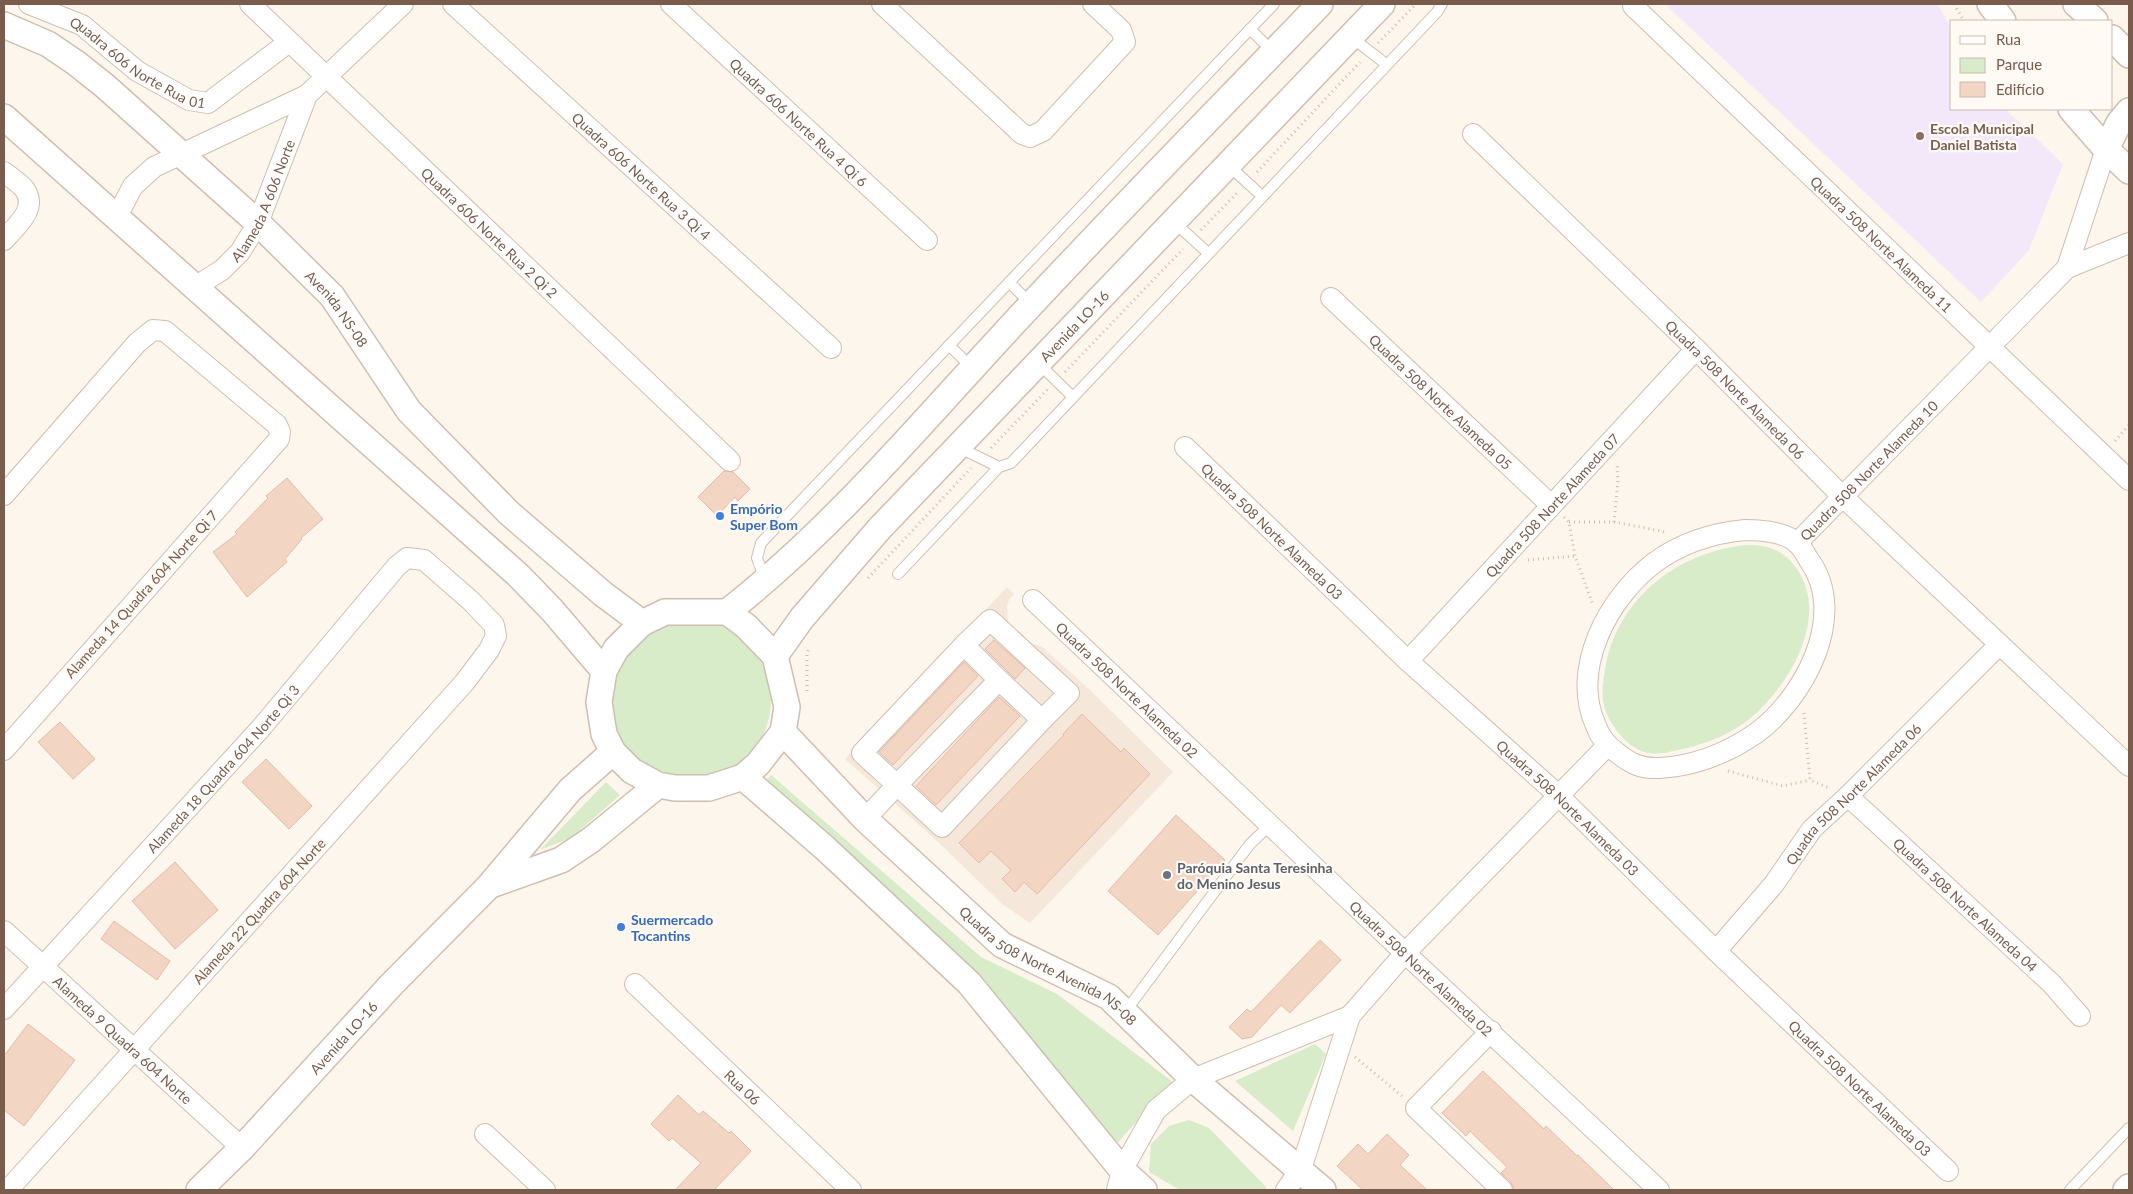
<svg xmlns="http://www.w3.org/2000/svg" width="2133" height="1194" font-family="Lato,sans-serif">
  <style>
    .residential { fill: #f5e8da }
    .education { fill: #f3e8fa }
    .green { fill: #d8ecc9 }
    .building { fill: #f3d5c3; stroke: #e6bba3 }
    .lines { fill: none; stroke-linecap: round; stroke-linejoin: round }
    .service-casing { stroke: #d1beb0; stroke-width: 12 }
    .minor-casing { stroke: #d1beb0; stroke-width: 22 }
    .tertiary-casing { stroke: #d1beb0; stroke-width: 28 }
    .path { stroke: #d9b8a5; stroke-width: 3; stroke-dasharray: 1 4; stroke-linecap: butt }
    .service { stroke: #fff; stroke-width: 10 }
    .minor { stroke: #fff; stroke-width: 20 }
    .tertiary { stroke: #fff; stroke-width: 25 }
    .education-dot { fill: #8d6e63; stroke: #fffaf3; stroke-width: 2 }
    .shop-dot { fill: #3f7fe0; stroke: #fffaf3; stroke-width: 2 }
    .worship-dot { fill: #6b7280; stroke: #fffaf3; stroke-width: 2 }
    .labels { text-anchor: middle; dominant-baseline: central; stroke-width: 4.5; stroke-linejoin: round; paint-order: stroke }
    .street-label { font-size: 14px; fill: #7a5c4d; stroke: #fffaf3 }
    .education-label { font-size: 14px; font-weight: bold; fill: #785e54; stroke: #fffaf3; text-anchor: start }
    .shop-label { font-size: 14px; font-weight: bold; fill: #366cbe; stroke: #fffaf3; text-anchor: start }
    .worship-label { font-size: 14px; font-weight: bold; fill: #5b616d; stroke: #fffaf3; text-anchor: start }
  </style>
  <rect width="100%" height="100%" fill="#fdf6ec"/>
  <!-- residential -->
  <path class="residential" d="M1007,587L1014,594L1009,600L1007,607L1008,620L1011,628L1028,643L1041,646L1087,687L1173,772L1030,923L1002,904L938,842L845,759Z"/>
  <!-- education -->
  <path class="education" d="M1665,4H1938L1952,31V109H2005L2063,164L2029,250L1981,302Z"/>
  <!-- green -->
  <g class="green">
    <path d="M1746,545C1769,545 1784,550 1797,569C1831,618 1787,690 1747,721C1727,736 1703,745 1678,750C1670,752 1657,755 1648,753C1629,749 1613,729 1606,712C1600,697 1603,680 1606,664C1620,596 1679,552 1746,545Z"/>
    <circle cx="690" cy="700" r="81"/>
    <path d="M771,775L981,957L1057,994L1173,1082L1117,1143L1073,1101L764,784Z"/>
    <path d="M606,782L620,795L571,838L540,850Z"/>
    <path d="M1315,1044L1326,1054L1293,1131L1235,1081Z"/>
    <path d="M1189,1120L1209,1128L1266,1187V1190H1180L1149,1172L1151,1144L1169,1126Z"/>
  </g>
  <!-- building -->
  <g class="building">
    <path d="M724,471L733,472L750,489L738,501L735,497L717,516L698,497Z"/>
    <path d="M287,478L323,519L301,538L302,539L285,559L287,562L247,597L213,552L237,534L235,532L268,498L266,496Z"/>
    <path d="M994,640L1025,668L1015,679L985,649Z"/>
    <path d="M964,662L978,676L893,765L879,752Z"/>
    <path d="M999,697L1020,716L936,805L916,786Z"/>
    <path d="M1082,714L1121,752L1124,748L1150,774L1037,894L1024,882L1015,892L1002,879L1011,870L991,851L979,863L959,843L1064,735L1063,734Z"/>
    <path d="M60,722L95,759L73,779L38,742Z"/>
    <path d="M266,759L312,806L289,829L242,782Z"/>
    <path d="M1176,815L1225,860L1158,935L1108,891Z"/>
    <path d="M175,862L218,910L175,949L132,901Z"/>
    <path d="M114,921L170,961L157,980L101,939Z"/>
    <path d="M1320,940L1341,960L1290,1013L1281,1005L1252,1037L1242,1039L1229,1027L1247,1009L1251,1012Z"/>
    <path d="M28,1024L75,1060L24,1126L4,1110V1056Z"/>
    <path d="M1483,1071L1544,1129L1546,1126L1577,1156L1578,1155L1614,1190H1515L1510,1181L1501,1173L1507,1167L1470,1131L1466,1136L1442,1113Z"/>
    <path d="M678,1095L699,1115L703,1111L729,1133L731,1131L751,1151L714,1190H675L701,1163L672,1138L669,1141L651,1124Z"/>
    <path d="M1387,1134L1409,1155L1400,1165L1427,1190H1363L1337,1166L1358,1144L1368,1154Z"/>
  </g>
  <g class="lines">
    <defs>
      <g id="service">
        <path d="M1250,29L1273,52"/>
        <path d="M1351,37L1386,64"/>
        <path d="M1228,165L1262,196"/>
        <path d="M1174,222L1208,253"/>
        <path d="M1009,282L1031,304"/>
        <path d="M949,345L972,368"/>
        <path d="M1038,363L1073,397"/>
        <path d="M958,447L999,467L1011,463L1437,12L1442,4"/>
        <path d="M898,574L999,467"/>
        <path d="M765,580L757,558L761,543L1274,4"/>
        <path d="M1125,1012L1250,844L1270,825"/>
        <path d="M2070,1190L2129,1128"/>
      </g>
      <g id="minor">
        <path id="s1" d="M29,4L82,25L137,71L189,100L208,103L289,42"/>
        <path id="s2" d="M250,4L730,461"/>
        <path id="s3" d="M453,4L831,348"/>
        <path id="s4" d="M671,4L927,240"/>
        <path d="M882,4L1022,134L1030,137L1043,131L1125,42L1121,30L1093,4"/>
        <path id="s5" d="M1633,6L2129,480"/>
        <path id="s6" d="M1473,134L1696,349L1842,496L2129,766"/>
        <path d="M4,172C10,177 20,183 25,190C38,209 16,226 4,240"/>
        <path d="M116,218L133,186L154,167L307,95L403,4"/>
        <path d="M2067,268L2106,149"/>
        <path id="s7" d="M195,287L222,270L240,252L258,223L307,95"/>
        <path id="s8" d="M1331,298L1551,505"/>
        <path id="s9" d="M1185,447L1408,661L1557,794L1716,951L1948,1171"/>
        <path d="M4,495L137,343L153,330L165,331L277,425L280,432L279,439L4,750"/>
        <path d="M1745,530C1760,530 1787,532 1798,544C1803,549 1806,555 1809,560C1849,615 1804,699 1755,734C1727,753 1694,766 1660,768C1641,769 1631,764 1616,752C1606,745 1600,737 1596,726C1570,669 1608,598 1654,563C1681,543 1712,533 1745,530Z"/>
        <path id="s10" d="M1797,543L2067,268L2129,243"/>
        <path id="s11" d="M1033,600L1405,953L1659,1190"/>
        <path d="M964,645L990,620L1069,693L1042,720"/>
        <path id="s12" d="M1408,661L1696,349"/>
        <path d="M999,680L1042,720L942,827L897,785Z"/>
        <path id="s13" d="M1848,796L2051,983L2080,1016"/>
        <path d="M865,819L897,785L862,753L964,645L999,680"/>
        <path id="s14" d="M4,931L242,1148"/>
        <path id="s15" d="M1716,951L1774,884L1812,829L1848,796L1999,645"/>
        <path id="s16" d="M635,984L851,1190"/>
        <path id="s17" d="M4,1009L261,728L397,566L407,558L424,560L471,601L494,625L496,636L489,650L464,683L8,1190"/>
        <path d="M1491,1031L1416,1108L1502,1190"/>
        <path d="M485,1134L545,1190"/>
        <path d="M1117,1190L1122,1170L1156,1110L1193,1079L1350,1016"/>
        <path d="M1286,1190L1301,1169L1350,1016L1405,953L1607,746"/>
      </g>
      <g id="tertiary">
        <path d="M1990,4L2003,21"/>
        <path d="M2076,4L2095,21"/>
        <path id="s18" d="M4,25L48,44L76,63L105,86L258,223L332,296L409,411L509,513L603,594L642,623"/>
        <path d="M2112,38L2129,55"/>
        <path d="M2071,109L2106,149L2129,171"/>
        <path d="M4,117L518,575L552,610L604,671"/>
        <path d="M2106,149L2119,123L2129,111"/>
        <path d="M665,612H727L746,626L775,656L787,707L783,732L758,764L743,777L709,788H675L658,785L632,771L613,752L604,734L599,702L604,671L616,649L642,623Z"/>
        <path d="M727,612C833,529 921,423 1013,324C1113,216 1218,110 1320,4"/>
        <path id="s19" d="M775,656L802,618L880,528L1382,4"/>
        <path id="s20" d="M783,732L865,819L1002,945L1109,997L1193,1079L1323,1190"/>
        <path d="M743,777L826,849L969,983L1122,1170L1144,1190"/>
        <path d="M491,885L561,860L591,840L658,785"/>
        <path id="s21" d="M199,1190L242,1148L392,984L489,886L570,790L613,752"/>
        <path d="M2126,1190L2129,1187"/>
      </g>
    </defs>
    <!-- service casing -->
    <use href="#service" class="service-casing"/>
    <!-- minor casing -->
    <use href="#minor" class="minor-casing"/>
    <!-- tertiary casing -->
    <use href="#tertiary" class="tertiary-casing"/>
    <!-- path -->
    <g class="path">
      <path d="M1954,4L1964,21"/>
      <path d="M1378,43L1416,4"/>
      <path d="M1257,172L1360,62"/>
      <path d="M1201,230L1239,191"/>
      <path d="M1065,372L1183,249"/>
      <path d="M2115,441L2129,425"/>
      <path d="M991,448L1048,389"/>
      <path d="M1564,517L1569,522L1575,556L1593,605"/>
      <path d="M1569,522H1614L1661,531L1667,533"/>
      <path d="M1614,522L1618,481L1617,463"/>
      <path d="M1528,560L1575,556"/>
      <path d="M868,578L971,468"/>
      <path d="M807,691V654L809,648"/>
      <path d="M1804,713L1810,780L1829,788"/>
      <path d="M1728,771L1783,786L1810,780"/>
      <path d="M1355,1057L1402,1096"/>
    </g>
    <!-- service -->
    <use href="#service" class="service"/>
    <!-- minor -->
    <use href="#minor" class="minor"/>
    <!-- tertiary -->
    <use href="#tertiary" class="tertiary"/>
  </g>
  <!-- markers -->
  <circle class="education-dot" cx="1920" cy="136" r="5"/>
  <g class="shop-dot">
    <circle cx="720" cy="516" r="5"/>
    <circle cx="621" cy="927" r="5"/>
  </g>
  <circle class="worship-dot" cx="1167" cy="875" r="5"/>
  <g class="labels">
    <!-- street labels -->
    <g class="street-label">
      <text stroke="none"><textPath href="#s1" startOffset="125">Quadra 606 Norte Rua 01</textPath></text>
      <text stroke="none"><textPath href="#s4" startOffset="174">Quadra 606 Norte Rua 4 Qi 6</textPath></text>
      <text stroke="none"><textPath href="#s3" startOffset="255">Quadra 606 Norte Rua 3 Qi 4</textPath></text>
      <text stroke="none"><textPath href="#s7" startOffset="114">Alameda A 606 Norte</textPath></text>
      <text stroke="none"><textPath href="#s2" startOffset="331">Quadra 606 Norte Rua 2 Qi 2</textPath></text>
      <text stroke="none"><textPath href="#s5" startOffset="344">Quadra 508 Norte Alameda 11</textPath></text>
      <text stroke="none"><textPath href="#s18" startOffset="441">Avenida NS-08</textPath></text>
      <text stroke="none"><textPath href="#s19" startOffset="446">Avenida LO-16</textPath></text>
      <text stroke="none"><textPath href="#s6" startOffset="366">Quadra 508 Norte Alameda 06</textPath></text>
      <text stroke="none"><textPath href="#s8" startOffset="151">Quadra 508 Norte Alameda 05</textPath></text>
      <text stroke="none"><textPath href="#s10" startOffset="102">Quadra 508 Norte Alameda 10</textPath></text>
      <text stroke="none"><textPath href="#s12" startOffset="212">Quadra 508 Norte Alameda 07</textPath></text>
      <text stroke="none"><textPath href="#s9" startOffset="121">Quadra 508 Norte Alameda 03</textPath></text>
      <text transform="translate(141 594) rotate(-48)">Alameda 14 Quadra 604 Norte Qi 7</text>
      <text stroke="none"><textPath href="#s11" startOffset="130">Quadra 508 Norte Alameda 02</textPath></text>
      <text stroke="none"><textPath href="#s17" startOffset="325">Alameda 18 Quadra 604 Norte Qi 3</textPath></text>
      <text stroke="none"><textPath href="#s15" startOffset="209">Quadra 508 Norte Alameda 06</textPath></text>
      <text stroke="none"><textPath href="#s9" startOffset="526">Quadra 508 Norte Alameda 03</textPath></text>
      <text stroke="none"><textPath href="#s13" startOffset="160">Quadra 508 Norte Alameda 04</textPath></text>
      <text transform="translate(259 911) rotate(-48)">Alameda 22 Quadra 604 Norte</text>
      <text stroke="none"><textPath href="#s20" startOffset="356">Quadra 508 Norte Avenida NS-08</textPath></text>
      <text stroke="none"><textPath href="#s11" startOffset="535">Quadra 508 Norte Alameda 02</textPath></text>
      <text stroke="none"><textPath href="#s21" startOffset="210">Avenida LO-16</textPath></text>
      <text stroke="none"><textPath href="#s14" startOffset="161">Alameda 9 Quadra 604 Norte</textPath></text>
      <text stroke="none"><textPath href="#s16" startOffset="149">Rua 06</textPath></text>
      <text stroke="none"><textPath href="#s9" startOffset="931">Quadra 508 Norte Alameda 03</textPath></text>
    </g>
    <!-- education labels -->
    <g class="education-label">
      <text x="1930" y="128">Escola Municipal<tspan x="1930" dy="16">Daniel Batista</tspan></text>
    </g>
    <!-- shop labels -->
    <g class="shop-label">
      <text x="730" y="508">Empório<tspan x="730" dy="16">Super Bom</tspan></text>
      <text x="631" y="919">Suermercado<tspan x="631" dy="16">Tocantins</tspan></text>
    </g>
    <!-- worship labels -->
    <g class="worship-label">
      <text x="1177" y="867">Paróquia Santa Teresinha<tspan x="1177" dy="16">do Menino Jesus</tspan></text>
    </g>
  </g>
  <!-- border -->
  <rect width="2133" height="1194" fill="none" stroke="#7a5c4d" stroke-width="10"/>
  <!-- legend -->
  <rect x="1950" y="20" width="162" height="90" fill="#fffaf3" stroke="#cabbb1"/>
  <rect x="1960" y="36" width="25" height="8" fill="#ffffff" stroke="#cabbb1"/>
  <text x="1996" y="45" font-size="15" fill="#7a5c4d">Rua</text>
  <rect x="1960" y="58" width="25" height="15" fill="#d8ecc9" stroke="#cabbb1"/>
  <text x="1996" y="70" font-size="15" fill="#7a5c4d">Parque</text>
  <rect x="1960" y="82" width="25" height="15" fill="#f3d5c3" stroke="#cabbb1"/>
  <text x="1996" y="95" font-size="15" fill="#7a5c4d">Edifício</text>
</svg>
